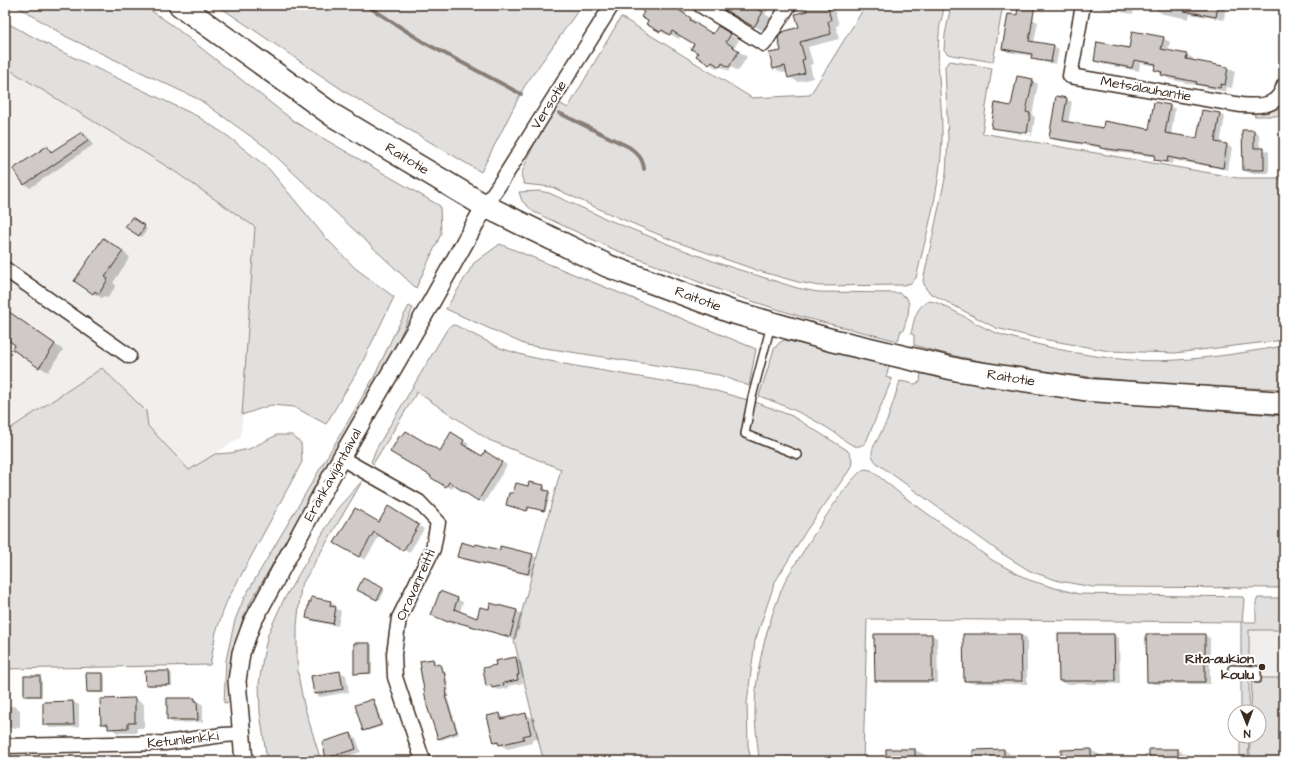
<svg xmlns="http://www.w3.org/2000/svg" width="1289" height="766" font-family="'Architects Daughter',sans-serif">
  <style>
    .built { fill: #f1efee }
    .green { fill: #e2e0de; stroke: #8e857e }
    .shadow { fill: #0003; fill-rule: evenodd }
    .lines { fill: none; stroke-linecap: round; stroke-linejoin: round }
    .stream { stroke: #887e77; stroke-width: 4 }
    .building { fill: #cfcac7; stroke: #3b2a1e }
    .service-casing { stroke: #3b2a1e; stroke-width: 10 }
    .minor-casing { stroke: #3b2a1e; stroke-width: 17 }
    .tertiary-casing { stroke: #3b2a1e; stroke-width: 20 }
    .primary-casing { stroke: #3b2a1e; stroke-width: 25 }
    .service { stroke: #fff; stroke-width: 7 }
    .minor { stroke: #fff; stroke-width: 14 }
    .tertiary { stroke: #fff; stroke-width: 17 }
    .primary { stroke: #fff; stroke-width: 22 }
    .poi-dot { fill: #3b2a1e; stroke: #fff; stroke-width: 1.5 }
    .labels { text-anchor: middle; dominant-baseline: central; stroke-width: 4; stroke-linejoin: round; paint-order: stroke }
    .street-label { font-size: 14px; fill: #3b2a1e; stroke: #fff }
    .poi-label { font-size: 14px; font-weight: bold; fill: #3b2a1e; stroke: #fff; text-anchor: end }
  </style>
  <rect width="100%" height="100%" fill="#fff"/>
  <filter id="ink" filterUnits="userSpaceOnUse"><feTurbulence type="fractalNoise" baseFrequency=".025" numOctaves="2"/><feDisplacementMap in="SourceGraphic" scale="8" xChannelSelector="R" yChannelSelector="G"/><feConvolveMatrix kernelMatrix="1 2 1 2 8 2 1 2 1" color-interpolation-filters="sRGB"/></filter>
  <g filter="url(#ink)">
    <!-- built -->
    <g class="built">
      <path d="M5,67L171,169L255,227L241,437L189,471L148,426L146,411L102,368L5,432Z"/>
      <path d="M1241,622H1284V761H1240V736H1259V712H1241Z"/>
    </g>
    <!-- green -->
    <g class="green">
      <path d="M15,5H143L172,25L295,122L440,206L441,234L416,288L267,148L200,100L67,37Z"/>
      <path d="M217,5H582L524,87L481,172L347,93Z"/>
      <path d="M866,5H945C943,15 939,25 939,35C936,70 943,106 942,141C940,188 927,233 916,278L911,283L904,285L819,286L798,282L759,271L674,241L610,214L552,187L524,184L521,175L533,146L559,103L568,108L621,17L752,98L810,95Z"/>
      <path d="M951,5H1003L993,62L952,55L948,54L944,50L945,35Z"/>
      <path d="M5,22L58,50L197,116L229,137L269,169L325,237L355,268L394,297L361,365L326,424L294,407L271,405L242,415L255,227L171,169L5,67Z"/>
      <path d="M950,61L992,68L982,133L1238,178H1282V116H1254L1255,112L1284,98V340L1175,353L1109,351L1037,338L996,328L930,293L926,289L923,281L946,174L948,139L945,66Z"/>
      <path d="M539,191L549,193L609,220L673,246L721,264L797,288L818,292L899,293L907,298C912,308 906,320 903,331L901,330L898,341L802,317L733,295L613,249L534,212L522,201L519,192Z"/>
      <path d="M500,244L756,349L749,386L719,375L526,345L446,309L474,263Z"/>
      <path d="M929,301C938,302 946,307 954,311C971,320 987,331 1006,336C1060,351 1118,364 1176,360C1212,358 1248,352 1284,346V389C1203,387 1122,382 1042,371C999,365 956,358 914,345V335L911,334C914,321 915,307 929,301Z"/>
      <path d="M409,306L413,308L380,380L251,601L242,621L233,659L230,702L224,703L226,660L235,620L244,598L374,377L395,332Z"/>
      <path d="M455,325L500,348L526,356L564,364L709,389L758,403L792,416L847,450C853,457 854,463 848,472L806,531L775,582L755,641L747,703L748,745L751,761H545L542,755L539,743L514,640L561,469L489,440L417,392L373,464L371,462L376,449L446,331L450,326Z"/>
      <path d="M784,340L872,361L889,367L886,377L892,379L866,442C863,445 860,447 855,446C846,443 838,434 829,429C807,415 784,405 759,396L774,349L779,343Z"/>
      <path d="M102,368L146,411L148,426L189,470L215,454L230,453L249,449L277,435H292L301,443L302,462L226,603L216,632L210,665L5,669V432Z"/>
      <path d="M921,372L1088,400L1284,416V588L1093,587L1059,581L1030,571L1001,553L878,464C872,458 871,455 873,448L887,421L900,381L915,384L920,382Z"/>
      <path d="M865,469L871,470L903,496L992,560L1029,580L1055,588L1079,594L1243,597L1244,600L1242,622H1256V602L1258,598H1284V630H1249V712H1241V622L867,619L863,761H759C758,747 756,733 755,718C754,671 767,623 786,579C797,562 850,473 865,469Z"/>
      <path d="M363,480L301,586L297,626V661L299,680L304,705L321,761H267L260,712L259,684L263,657L268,634L283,601L337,509Z"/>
      <path d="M1252,678H1284V761H1250V736H1259V712H1251Z"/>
      <path d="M1240,736H1249L1248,761H1240Z"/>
    </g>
    <!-- shadow -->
    <g class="shadow">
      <path d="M637,5H690L684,14L699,23L698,25L713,35L718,27L739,40L734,48L747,57L738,71L731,67L729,71L720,66L718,69L697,56L699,53L695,44L681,35L679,39L670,34L669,36L647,24L649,21L646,12Z"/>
      <path d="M721,5H759L768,10L765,14L771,18L763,31L724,8L725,7Z"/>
      <path d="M806,5H845L834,8L839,25L836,26L839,39L808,47L813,64L810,65L813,78L798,82L789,77L788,72L783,73L774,68L782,51L800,28L808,12Z"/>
      <path d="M1098,5H1135L1133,14L1103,9Z"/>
      <path d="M1157,5H1226L1224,20L1190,14L1189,19L1163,14L1156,10Z"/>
      <path d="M1032,19L1038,22L1034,43L1053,46L1059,49L1056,64L1037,61L1032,58V56L1008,52L1003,49Z"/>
      <path d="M1163,38L1170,42L1168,51L1187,55L1193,58V61L1228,68L1235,71L1232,88L1227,87L1226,92L1169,79L1156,70V66L1140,63L1139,71L1102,64L1095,61Z"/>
      <path d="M1017,78L1033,81H1031L1024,117H1026L1033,81L1038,84L1032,115L1035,117L1032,136L998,130L992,127L996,104L1012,107ZM997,128L1032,133L1031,135L997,130Z"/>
      <path d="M1066,99L1072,102L1068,123L1104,129L1150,130L1170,106L1175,109L1171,135L1197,140L1220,114L1225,117L1220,144L1227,145L1232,148L1228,170L1173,160L1172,164L1161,162L1155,159L1156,157L1106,151L1102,148L1055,140L1050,137Z"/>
      <path d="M1254,131L1259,134L1260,149H1263L1269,152V173H1249L1244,170Z"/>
      <path d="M82,133L87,136L93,145L30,188L25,184L15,169L47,148L53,152Z"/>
      <path d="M132,219L147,229L142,237L127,227Z"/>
      <path d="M112,244L130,257L113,283L116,285L108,298L104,296L102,298L93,293Z"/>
      <path d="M5,309L63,350L48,372L40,367L16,345L5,337Z"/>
      <path d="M451,434L469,444L466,448L482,458L486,452L507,465L484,503L455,485L452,489L432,477L440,452Z"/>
      <path d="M543,486L546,488L545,491L551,493L546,511L530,507L529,511L507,505L514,495L529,488Z"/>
      <path d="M389,507L424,529L409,553L380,535L365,560L336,543L379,523Z"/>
      <path d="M500,551L532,555L537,558L532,576L462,559L458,557Z"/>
      <path d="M363,579L385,590L380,600L358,589Z"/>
      <path d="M457,599L463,602L460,612L478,619L489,610L517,611L523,614L516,639L455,622L454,625L432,615Z"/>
      <path d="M330,602L336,605L335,608L341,611L338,626L312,621L307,618Z"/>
      <path d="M932,635L937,638L938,683H882L876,680Z"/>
      <path d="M964,635H1021L1027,638V684L970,683L965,680Z"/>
      <path d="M1114,635L1119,638L1120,684H1065L1060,681Z"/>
      <path d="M1204,635L1210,638V684H1153L1148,681Z"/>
      <path d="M370,644L372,645V674H358L355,673Z"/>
      <path d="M516,658L521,661L524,678H522L523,683L508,686L509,688L499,690L487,686L497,666Z"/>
      <path d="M433,660L435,661L436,666L440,665L442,667L444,672L446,673L449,691H448L449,697H447L459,734L441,740L439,738Z"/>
      <path d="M146,672H169L172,673V686H149L147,685Z"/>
      <path d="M340,672L346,675L349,692L320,697L315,694Z"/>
      <path d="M103,674L105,676V693H90L88,692Z"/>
      <path d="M39,677L42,679V697H28L25,696Z"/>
      <path d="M135,699L144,704V728H137V733H118L102,723Z"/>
      <path d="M195,699L203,705V722L174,723L168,720Z"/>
      <path d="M373,700L375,701L383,726L367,731L364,730Z"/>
      <path d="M73,702L79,705V727L50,728L44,724V703Z"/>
      <path d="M5,706H14L20,710V728H5Z"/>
      <path d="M499,714L508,719L526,714L534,719L539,739L532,740V743L508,749L494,742Z"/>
      <path d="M351,734L356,738L361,752L333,761L327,757Z"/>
      <path d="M915,750L938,761H887Z"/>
      <path d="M1004,750L1011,754H1017L1028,761H974Z"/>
      <path d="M1090,750L1113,761H1062Z"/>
      <path d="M1178,750L1201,761H1150Z"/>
      <path d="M393,755L396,757L397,761H374Z"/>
      <path d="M102,759H124L126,761H102Z"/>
      <path d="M41,760H59L61,761H41Z"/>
    </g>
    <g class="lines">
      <!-- stream -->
      <g class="stream">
        <path d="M366,5L425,43L521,94"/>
        <path d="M559,113L629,147C637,153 643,158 644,169"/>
      </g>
    </g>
    <!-- building -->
    <g class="building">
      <path d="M633,5H671L691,18L690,20L713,34L718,26L731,34L726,42L739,51L729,67L722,63L720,67L712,62L709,65L696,56L698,53L691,49L694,44L672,31L670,35L662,30L660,32L646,24L648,21L641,17L644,12Z"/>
      <path d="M725,5H759L757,9L763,12L754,27L723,9Z"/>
      <path d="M805,5H827L831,20L828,21L831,34L800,42L805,59L802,60L805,73L788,78L785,66L773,69L769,53L781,51L778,38L782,32L799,27L795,14L807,11Z"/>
      <path d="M1018,5H1035L1029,41L1054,45L1051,62L1031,59L1032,54L1002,49L1008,14L1017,15Z"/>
      <path d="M1184,5H1218L1216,17L1184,11Z"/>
      <path d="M1132,31L1164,37L1161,49L1187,54L1186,59L1228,67L1225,85L1221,84L1220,88L1196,84L1197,82L1161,75L1162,72L1154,70L1156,64L1134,60L1132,68L1094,61L1097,42L1129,48Z"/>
      <path d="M1017,76L1033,79L1026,112L1030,113L1027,133L991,128L995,103L1011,106Z"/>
      <path d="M1056,96L1067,98L1063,121L1103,128L1104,121L1149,129L1154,102L1170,105L1165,133L1197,138L1202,110L1220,113L1215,142L1227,144L1223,168L1168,157L1167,162L1154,160L1155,155L1100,148V146L1049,138Z"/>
      <path d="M1242,130H1254V148H1264V170H1243Z"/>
      <path d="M82,132L88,141L24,185L13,169L47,146L51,152Z"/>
      <path d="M132,217L145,226L139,236L125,227Z"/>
      <path d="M103,238L123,251L105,277L108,279L99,294L95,291L93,294L74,281Z"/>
      <path d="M5,309L55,344L39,368L12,349L15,345L5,338Z"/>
      <path d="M406,431L440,451L451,432L464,440L462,444L482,456L485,451L502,462L478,501L449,482L446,487L430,477L431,476L390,452L400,435L402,436Z"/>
      <path d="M529,482L544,485L543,490L549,491L544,511L528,507L527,511L506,505L509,493H513L516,483L528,486Z"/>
      <path d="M388,506L419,525L403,551L374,532L359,557L334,543L355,508L379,522Z"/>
      <path d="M461,542L475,546L476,544L500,550V546L533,554L528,574L457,557Z"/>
      <path d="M363,578L383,588L377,600L357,590Z"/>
      <path d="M440,591L458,598L454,609L477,618L480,607L489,609L490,603L517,610L510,637L449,620L448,622L431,615Z"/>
      <path d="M311,597L331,601L330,606L336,607L333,624L306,618L309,602H311Z"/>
      <path d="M874,634H932V681H875Z"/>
      <path d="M963,634H1021L1022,681H964Z"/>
      <path d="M1058,634H1114L1115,681H1059Z"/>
      <path d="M1146,634H1205V682H1147Z"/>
      <path d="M354,643H370V673L354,674Z"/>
      <path d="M516,657L519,675H517L518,680L503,683L504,685L492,688V685L486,686L483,668L496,665L495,661Z"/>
      <path d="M433,659L434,665L440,664L442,671H444L447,690H446L447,696H445L457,732L438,739L427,706L420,668H421L420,661Z"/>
      <path d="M145,671H169L170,685H146Z"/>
      <path d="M340,671L343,689L314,694L311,676Z"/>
      <path d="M86,673H103V692H87Z"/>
      <rect x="24" y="676" width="16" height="20"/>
      <path d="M135,698V723H128V728L108,729V724H101L100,699Z"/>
      <path d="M167,698H195V701H197L198,720H167Z"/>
      <path d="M373,699L381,725L363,731L355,705Z"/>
      <path d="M73,701L74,725H43V702Z"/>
      <path d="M500,713L501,719L526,713L531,734L523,736L524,739L499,745L498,742L494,743L487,716Z"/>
      <path d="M351,733L356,749L326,758L322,742Z"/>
      <rect x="886" y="749" width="29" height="12"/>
      <path d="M1004,749V761H973V750Z"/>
      <path d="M1091,749V761H1061V750Z"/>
      <rect x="1149" y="749" width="29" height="12"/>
    </g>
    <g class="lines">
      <defs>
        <g id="service">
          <path d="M771,325L752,397L745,434L798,455"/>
          <path d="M1232,669L1257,670V679"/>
        </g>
        <g id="minor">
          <path d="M700,5L764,44L789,5"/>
          <path d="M1083,5L1070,76L1241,105C1260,106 1278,108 1284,85"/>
          <path d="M485,206L503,179L612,5"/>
          <path d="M5,269L129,356"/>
          <path d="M341,458L419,502L438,522L433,549L399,618L394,654L395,677L423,761"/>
          <path d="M5,746L165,743L223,735L241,734"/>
        </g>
        <path id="tertiary" d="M244,761L237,681L241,653L252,623L341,458L428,308L485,206"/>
        <path id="primary" d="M180,5L334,116L485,206L608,266L732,312L831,340L959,370L1089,390L1284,403"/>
      </defs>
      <!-- service casing -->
      <use href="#service" class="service-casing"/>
      <!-- minor casing -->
      <use href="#minor" class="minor-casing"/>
      <!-- tertiary casing -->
      <use href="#tertiary" class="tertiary-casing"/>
      <!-- primary casing -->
      <use href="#primary" class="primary-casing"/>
      <!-- service -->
      <use href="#service" class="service"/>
      <!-- minor -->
      <use href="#minor" class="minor"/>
      <!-- tertiary -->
      <use href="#tertiary" class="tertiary"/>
      <!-- primary -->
      <use href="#primary" class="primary"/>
    </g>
  </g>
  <!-- markers -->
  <circle class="poi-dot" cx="1262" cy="667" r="4"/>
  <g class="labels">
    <!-- street labels -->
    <g class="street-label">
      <text transform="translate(1146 89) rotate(10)">Metsälauhantie</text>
      <text transform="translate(549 105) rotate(-58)">Versotie</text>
      <text transform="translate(407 159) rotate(31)">Raitotie</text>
      <text transform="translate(698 299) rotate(20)">Raitotie</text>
      <text transform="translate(1011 378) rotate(9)">Raitotie</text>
      <text transform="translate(333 475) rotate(-61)">Eränkävijäntaival</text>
      <text transform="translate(416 585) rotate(-66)">Oravanreitti</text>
      <text transform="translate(183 740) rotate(-6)">Ketunlenkki</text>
    </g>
    <!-- poi labels -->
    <g class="poi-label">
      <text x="1254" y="659">Rita-aukion<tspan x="1254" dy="16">koulu</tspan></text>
    </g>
  </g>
  <!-- margin -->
  <rect width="1289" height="766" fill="none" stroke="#fff" stroke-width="20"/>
  <rect x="10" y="10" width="1269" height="746" fill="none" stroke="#3b2a1e" stroke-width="1.5" filter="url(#ink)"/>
  <!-- north arrow -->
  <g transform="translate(1247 724) rotate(179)"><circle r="19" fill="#ffffff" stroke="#b1aaa5"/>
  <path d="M0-3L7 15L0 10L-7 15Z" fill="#3b2a1e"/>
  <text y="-6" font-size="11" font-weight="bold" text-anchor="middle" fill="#3b2a1e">N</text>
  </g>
</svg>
